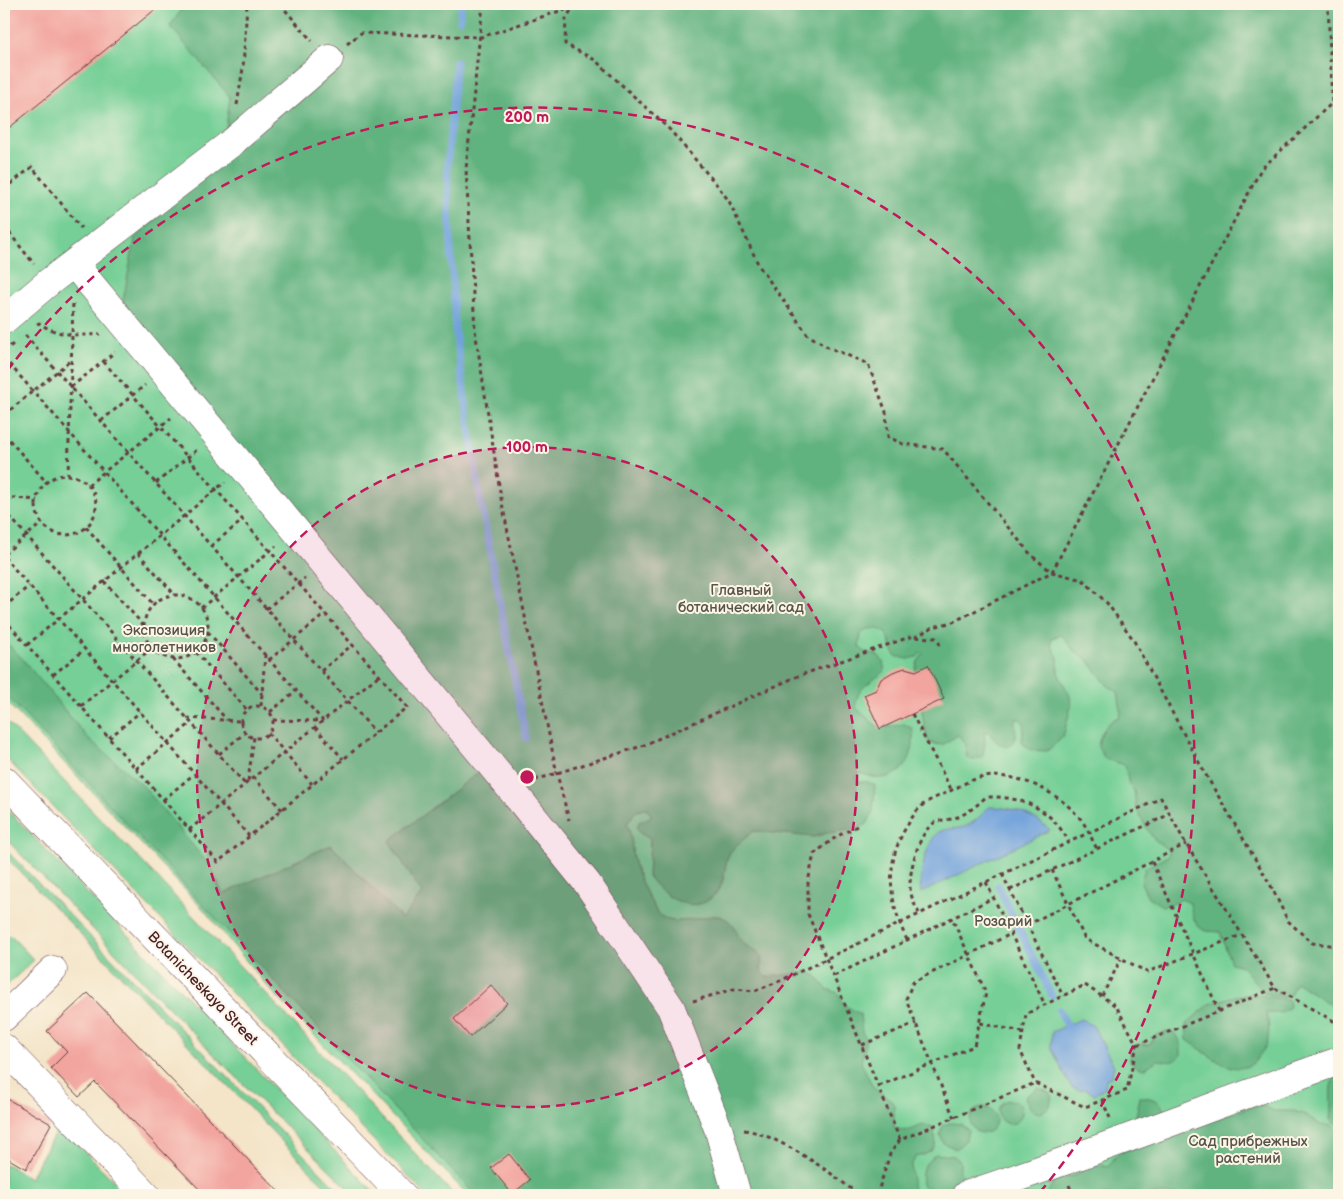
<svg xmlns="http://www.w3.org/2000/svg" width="1343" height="1199" font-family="'Balsamiq Sans',sans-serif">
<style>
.green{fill:#75cf96;stroke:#607760}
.forest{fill:#60b27f;stroke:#556855}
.water{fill:#71a2db;stroke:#5e6083}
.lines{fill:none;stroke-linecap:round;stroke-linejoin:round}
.stream{stroke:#71a2db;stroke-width:7}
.building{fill:#f2a49f}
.minor-casing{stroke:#643d43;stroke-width:29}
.major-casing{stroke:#643d43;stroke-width:29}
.path{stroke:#643d43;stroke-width:3;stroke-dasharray:4 4;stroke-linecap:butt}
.minor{stroke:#fff;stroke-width:28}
.major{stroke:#fff;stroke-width:28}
.ring{fill:none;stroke:#c2185b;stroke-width:2.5;stroke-dasharray:9 6}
.labels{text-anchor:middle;stroke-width:4;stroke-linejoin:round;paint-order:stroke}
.park-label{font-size:15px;fill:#57544b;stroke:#fcf5e5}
.street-label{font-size:15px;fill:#4a1f2b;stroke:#fcf5e5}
.centre{fill:#c2185b;stroke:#fcf5e5;stroke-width:2.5}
.ring-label{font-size:15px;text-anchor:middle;font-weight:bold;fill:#c2185b;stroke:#fcf5e5;stroke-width:4;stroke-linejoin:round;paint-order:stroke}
</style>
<rect width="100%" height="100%" fill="#fcf5e5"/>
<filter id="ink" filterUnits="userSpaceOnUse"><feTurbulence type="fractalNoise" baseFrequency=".02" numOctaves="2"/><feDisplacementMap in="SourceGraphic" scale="10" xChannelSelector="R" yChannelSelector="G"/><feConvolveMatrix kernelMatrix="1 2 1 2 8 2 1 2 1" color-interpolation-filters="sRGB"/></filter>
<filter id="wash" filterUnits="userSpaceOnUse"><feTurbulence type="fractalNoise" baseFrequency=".0096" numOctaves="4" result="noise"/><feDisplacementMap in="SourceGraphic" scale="20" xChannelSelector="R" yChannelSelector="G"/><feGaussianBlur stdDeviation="1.12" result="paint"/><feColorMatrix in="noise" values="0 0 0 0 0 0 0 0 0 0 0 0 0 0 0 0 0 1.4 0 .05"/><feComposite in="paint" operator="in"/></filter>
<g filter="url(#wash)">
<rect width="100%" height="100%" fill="#f4e5c9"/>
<!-- green -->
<path class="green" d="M 4,4 L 1339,4 L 1339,1195 L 468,1195 L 268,987 L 205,911 L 4,699 Z
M 4,719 L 150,870 L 454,1195 L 426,1195 L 5,757 Z
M 4,806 L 377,1195 L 355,1195 L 223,1064 L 4,837 Z
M 4,848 L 343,1195 L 334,1195 L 4,855 Z
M 10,935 L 34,960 L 4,988 L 4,963 L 8,959 L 4,955 L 4,940 Z
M 59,1126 L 128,1195 L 4,1195 L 4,1163 L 30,1178 Z"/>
<!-- forest -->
<path class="forest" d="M 186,4 L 1339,4 L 1339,1022 L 1334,1007 L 1296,982 L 1290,995 L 1284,997 L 1264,993 L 1242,966 L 1231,963 L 1220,932 C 1215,931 1211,932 1207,931 C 1195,929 1191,913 1190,903 L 1181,899 L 1176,903 L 1162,906 L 1148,897 L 1141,883 L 1145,868 L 1168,856 L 1169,851 L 1153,838 L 1145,826 L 1136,808 L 1134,791 L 1129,785 L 1125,765 L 1105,759 L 1098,747 C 1099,734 1107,721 1119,717 L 1121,712 L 1118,692 L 1107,685 L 1088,660 L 1074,651 L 1062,635 L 1052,638 L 1051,644 L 1058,658 L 1058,673 L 1070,696 L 1071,707 L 1063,737 L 1047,751 L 1031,750 L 1022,743 L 1024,723 L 1020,719 L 1015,719 C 1014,725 1017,733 1015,739 C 1010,756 993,740 989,732 L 984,732 L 985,744 L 983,756 L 974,760 L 967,758 L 965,743 L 958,735 L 942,745 L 930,743 L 927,739 L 915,673 L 917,663 L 923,654 L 921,652 L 917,657 L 908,659 L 895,656 L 887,634 C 878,627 870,626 861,634 L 859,647 L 865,652 L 878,655 L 883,662 L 885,671 C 872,682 854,688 856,708 C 880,727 872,731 904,724 L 912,728 C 917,752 906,778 878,778 C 871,777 865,774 859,773 L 855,777 L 858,782 L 868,782 L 875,785 L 873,812 L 867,824 L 857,829 L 827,833 L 814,837 L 754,831 C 750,834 731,849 729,854 C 724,864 726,877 720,887 C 701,921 664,899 648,876 L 650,839 L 640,833 L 637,828 L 639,822 L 652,816 L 646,808 L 635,812 L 627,824 C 633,839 631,844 633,858 C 635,871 650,903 659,914 C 674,931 709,911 722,917 C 738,924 736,936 743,943 C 749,948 756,951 762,956 L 761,971 L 767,977 L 807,972 L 815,975 L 827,989 L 838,993 L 844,1005 L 860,1014 L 862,1032 L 865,1037 L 865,1048 L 861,1062 L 873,1087 L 891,1100 L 894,1105 L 894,1127 C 908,1134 911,1129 923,1125 L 931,1126 C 940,1144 936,1153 916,1157 L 911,1165 L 913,1195 L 475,1195 L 4,693 L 4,641 L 20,656 L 87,737 L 144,787 L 210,866 L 223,894 L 331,845 L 402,919 L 422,893 L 389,841 L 484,768 L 121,311 L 135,238 L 208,170 L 224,142 L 230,97 L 170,26 Z
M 1251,994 L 1284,999 L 1289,1001 L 1290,1007 L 1280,1013 L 1266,1013 C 1270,1022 1270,1042 1264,1049 C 1260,1054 1256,1061 1252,1064 C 1229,1078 1205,1050 1187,1040 L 1186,1024 L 1210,1004 L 1234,996 Z
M 1171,1031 C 1181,1037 1181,1044 1181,1055 C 1173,1065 1168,1061 1158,1060 L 1144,1069 L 1137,1067 L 1130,1061 L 1131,1050 L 1137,1044 L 1149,1045 L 1156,1035 Z
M 1339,1076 L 1339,1127 L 1330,1120 C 1332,1106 1329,1093 1332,1081 Z
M 1038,1088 L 1049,1092 L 1052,1097 L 1050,1106 L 1041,1113 C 1030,1112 1029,1106 1025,1097 Z
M 1140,1097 C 1154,1097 1162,1102 1166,1115 L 1141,1122 L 1136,1116 Z
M998 1112a12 12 0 1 1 24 0a12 12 0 1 1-24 0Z
M 1259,1104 L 1274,1111 L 1294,1111 L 1306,1115 L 1321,1125 L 1333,1126 L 1339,1137 L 1339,1195 L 1051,1195 L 1048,1192 L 1055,1179 L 1078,1175 L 1081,1166 L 1090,1163 L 1108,1167 L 1118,1153 Z
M970 1120a13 13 0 1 1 26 0a13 13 0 1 1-26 0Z
M 950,1123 L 961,1124 L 968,1130 L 966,1140 L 956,1149 L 943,1143 L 940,1134 L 943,1125 Z
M 936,1154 L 954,1156 L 960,1161 L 960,1172 L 964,1177 L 1022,1195 L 945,1195 L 945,1189 L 931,1190 L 922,1185 C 920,1169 924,1164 936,1154 Z"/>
<!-- water -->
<path class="water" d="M 989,807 C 1012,807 1033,814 1050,830 L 921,893 C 918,880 927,836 941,831 C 947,828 957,829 964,827 C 975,823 981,815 989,807 Z
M 1081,1019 L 1093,1026 L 1114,1066 L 1111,1077 L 1106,1079 L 1105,1088 L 1095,1094 L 1085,1089 L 1080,1090 L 1071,1087 L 1051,1047 L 1052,1032 Z"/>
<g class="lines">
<!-- stream -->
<path class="stream" d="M 460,20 L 461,4
M 456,62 L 447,168 L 455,330 L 480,498 L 526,738
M 998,886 L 1052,996
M 1059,1010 L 1067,1025
M 945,1195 L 961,1190"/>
</g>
<g id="blocks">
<!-- building -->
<path class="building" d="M 4,4 L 162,4 L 4,132 Z
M 928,665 L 944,699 L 880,729 L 864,695 L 876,690 L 881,679 L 893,672 L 905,668 L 916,671 Z
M 491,985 L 507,1003 L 470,1037 L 454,1019 Z
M 88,993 L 282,1195 L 205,1195 L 95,1082 L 79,1097 L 51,1068 L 67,1052 L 47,1031 Z
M 4,1097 L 51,1124 L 26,1169 L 4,1156 Z
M 509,1154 L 530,1180 L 512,1194 L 491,1168 Z"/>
</g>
</g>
<g filter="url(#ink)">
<use href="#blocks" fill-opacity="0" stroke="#643d43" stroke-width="1"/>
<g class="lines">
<defs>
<path id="minor" d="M 74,264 L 510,788 L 587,883 L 671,1008 L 719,1131 L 737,1195
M 4,320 L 49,282 L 230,144 L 329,59
M 4,1017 L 53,970
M 4,1048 L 146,1195
M 966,1195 C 1091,1154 1214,1105 1339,1061"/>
<path id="major" d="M 4,780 L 402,1195"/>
</defs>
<!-- minor casing -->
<use href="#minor" class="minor-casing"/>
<!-- major casing -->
<use href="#major" class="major-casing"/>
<!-- path -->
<path class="path" d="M 280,4 L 312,41
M 483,4 L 466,169 L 475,330 L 501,498 L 557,774 L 569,820
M 571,4 L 573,7 L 566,19 L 565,44 L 595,60 L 670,130 L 717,185 L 729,201 L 759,266 L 808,335 L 828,347 L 868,364 L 886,412 L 888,437 L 903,444 L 943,449 L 1032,556 L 1052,572 L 1083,580 L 1107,603 L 1133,639 L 1203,770 L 1271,886 L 1288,921 L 1312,943 L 1339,946
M 347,44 L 361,33 L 481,37 L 581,4
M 237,105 L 243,68 L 247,4
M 4,178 L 9,185
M 4,189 L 32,167 L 81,228
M 4,226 L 34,264
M 37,324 L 39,323 C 57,336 79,336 100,334
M 25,335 L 376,733
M 4,352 L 13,344
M 4,358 L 323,721
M 71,387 L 115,352
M 4,415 L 71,360
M 101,421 L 145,385
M 4,434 L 47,483
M36 505a30 30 0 1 1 60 0a30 30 0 1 1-60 0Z
M 68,476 L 73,301
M 156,483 L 198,449
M 88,485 L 171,418
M 4,497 L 37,500
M 4,510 L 245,784
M 86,527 L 153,604
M 211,546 L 243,520
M 138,553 L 175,595
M 4,554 L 42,523
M 4,557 L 249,836
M 104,581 L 144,626
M144 627a32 32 0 1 1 64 0a32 32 0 1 1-64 0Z
M 4,607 L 29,586
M 201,608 L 276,546
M 266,609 L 305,578
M 4,619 L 218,862 L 407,707 L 103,361
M 208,632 L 262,694
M 915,637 L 933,627 L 953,622 L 1052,572 L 1261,169 L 1332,103 L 1328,4
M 27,645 L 225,482
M 196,652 L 247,710
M 173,659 L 227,720
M 269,660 L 325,614
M 321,671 L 352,645
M 53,675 L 85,649
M 81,706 L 152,648
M 261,706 L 265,655
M241 722a16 16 0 1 1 32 0a16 16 0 1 1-32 0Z
M 270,712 L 296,691
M 912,714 L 952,791
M 187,718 L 241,721
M 273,720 L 321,721
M 315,727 L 343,759
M 268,733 L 312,784
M 109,738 L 140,712
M 219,754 L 246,732
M 136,769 L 191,723
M 253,777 L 282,810
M 535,780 L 642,746 L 798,676 L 910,637 L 936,638 L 942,648
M 248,781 L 254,737
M 163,800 L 194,774
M 857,826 L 836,837 L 814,854 L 808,882 L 808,914 L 900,1140 L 1035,1083
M 189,830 L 379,675
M 1152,862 L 1219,1011
M 1052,870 L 1085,939 L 1147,972 L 1241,935
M 1002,874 L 1063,996
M 986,882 L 1045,1005
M 1010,890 L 1170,814
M 919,913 C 915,906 911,897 910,888 C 909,872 919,829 936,822 C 940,820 946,820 951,819 C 966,815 975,807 986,797 C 1024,796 1051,809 1069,842
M 1027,925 L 1186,844
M 907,940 C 890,904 884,868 904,831 C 910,821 915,811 924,804 C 932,798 943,795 952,790 C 960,786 970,780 979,778 C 1014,770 1055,790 1078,816 C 1086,824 1091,838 1097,849
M 834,976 L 993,898
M 1085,985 L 1116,1006 L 1137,1045 L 1127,1090 L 1085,1107 L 1035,1083 L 1020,1050 L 1026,1014 Z
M 1275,988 L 1339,1024
M 1102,996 L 1121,959
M 693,1001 L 734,989 L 755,991 L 782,980 L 1161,798 L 1186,844 L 1275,988 L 1137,1045
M 980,1023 L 1022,1032
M 862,1045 L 916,1023
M 879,1086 L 974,1046 L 986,993 L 952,918
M 1102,1100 L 1110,1118
M 954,1118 L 906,999 L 913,982 L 1011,934
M 744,1130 C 775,1133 835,1174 858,1195
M 1069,1185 L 1073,1195
M 877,1195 L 890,1154 L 900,1140"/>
<!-- minor -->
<use href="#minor" class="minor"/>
<!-- major -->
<use href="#major" class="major"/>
</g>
</g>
<!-- distance rings -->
<circle cx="527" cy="777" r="330" fill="#c2185b" fill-opacity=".12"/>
<g class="ring">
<circle cx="527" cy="777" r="330"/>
<path d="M7 371A660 660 0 1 1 1040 1192"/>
</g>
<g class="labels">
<!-- park labels -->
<g class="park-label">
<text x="741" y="595">Главный<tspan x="741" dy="17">ботанический сад</tspan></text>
<text x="164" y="635">Экспозиция<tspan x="164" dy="17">многолетников</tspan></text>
<text x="1003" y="926">Розарий</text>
<text x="1248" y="1146">Сад прибрежных<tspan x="1248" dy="17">растений</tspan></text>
</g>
<!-- street labels -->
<g class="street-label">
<text transform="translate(203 988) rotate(46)" y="5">Botanicheskaya Street</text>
</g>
</g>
<circle cx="527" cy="777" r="8" class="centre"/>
<g class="ring-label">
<text x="527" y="122">200 m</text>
<text x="527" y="452">100 m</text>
</g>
<!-- margin -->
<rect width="1343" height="1199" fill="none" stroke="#fcf5e5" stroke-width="20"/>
</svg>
